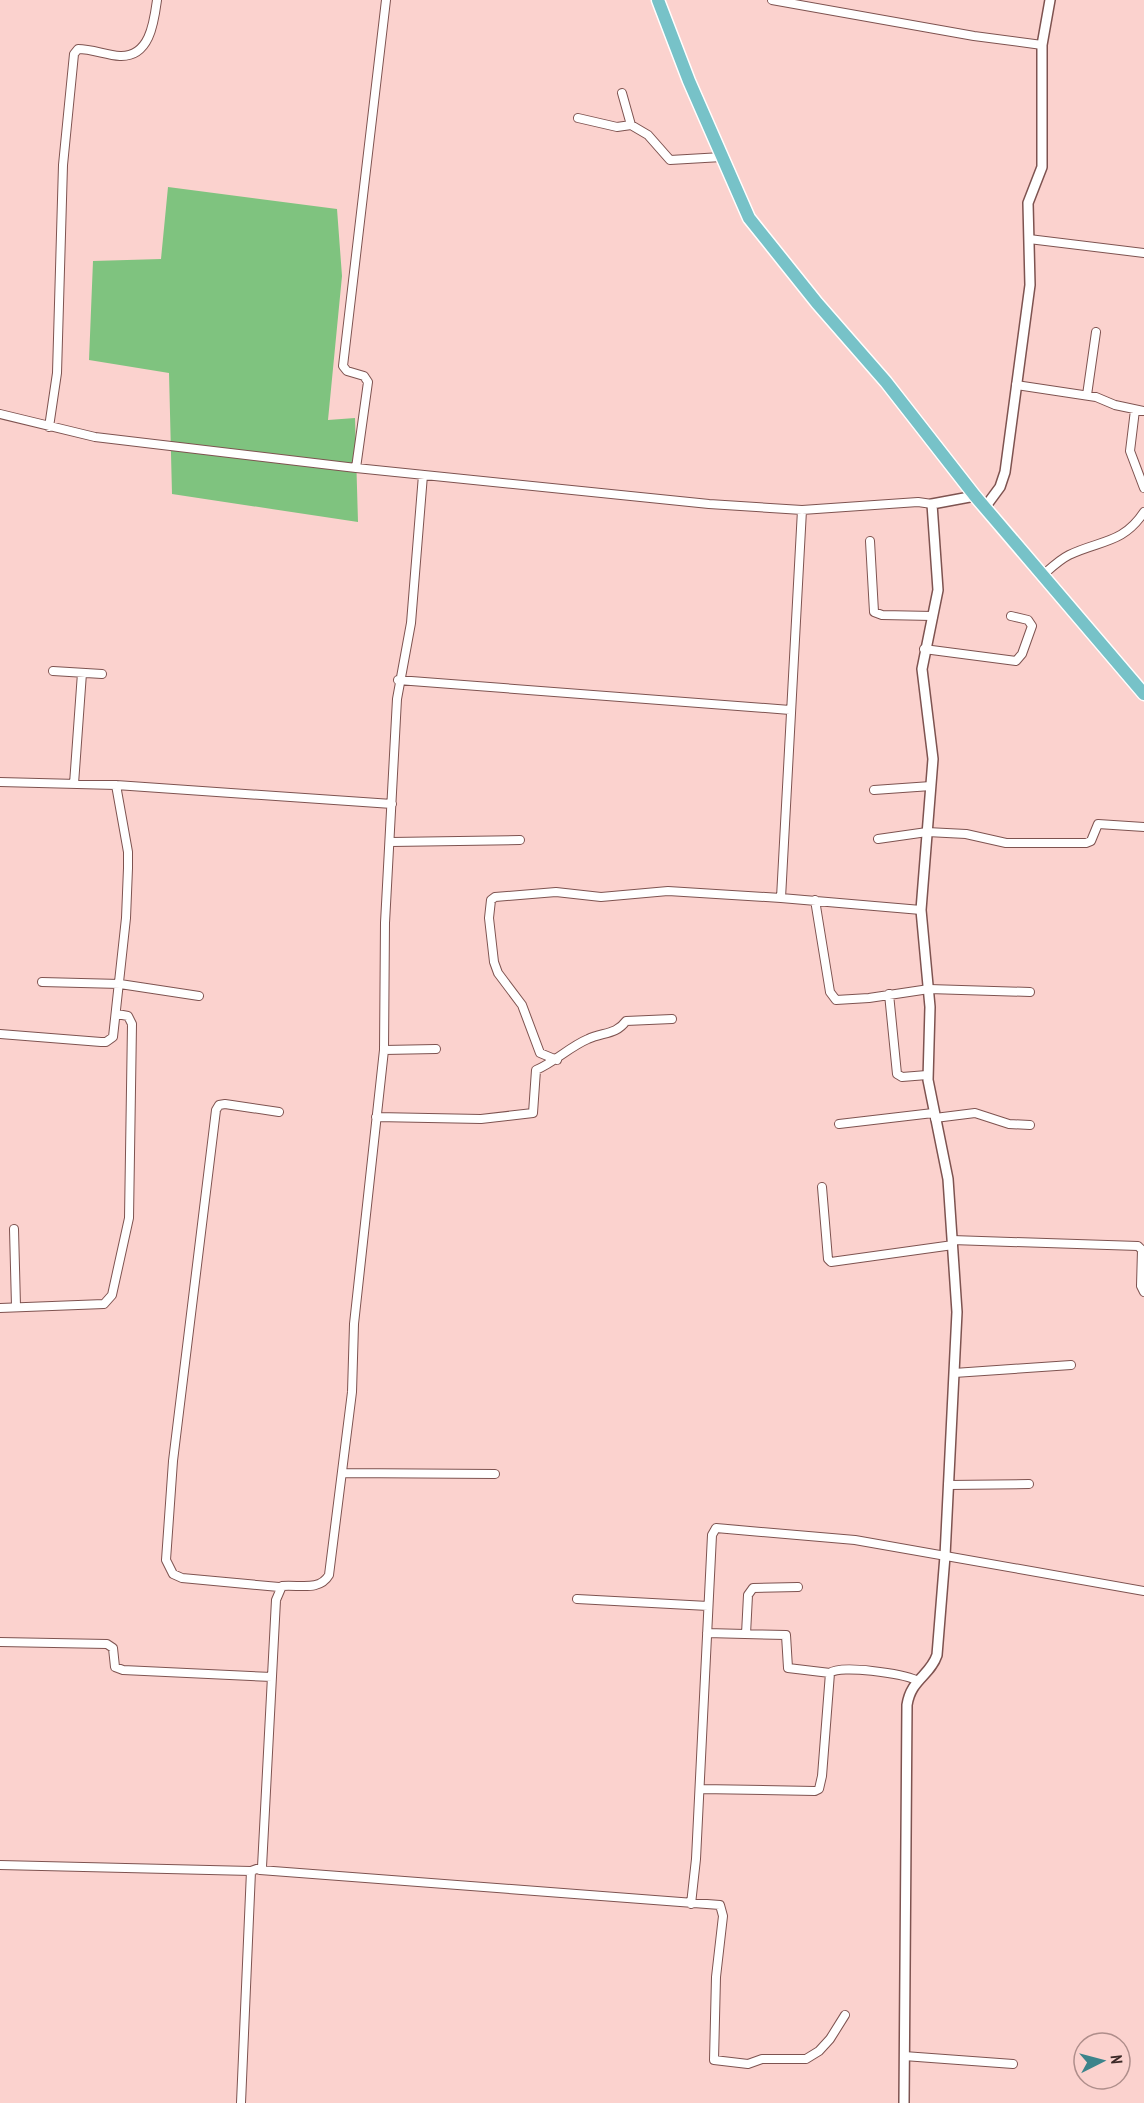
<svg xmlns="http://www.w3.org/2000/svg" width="1144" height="2103" font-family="'PT Sans Narrow',sans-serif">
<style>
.green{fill:#7fc37f}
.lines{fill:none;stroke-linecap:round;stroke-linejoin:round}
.minor-casing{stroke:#7e5350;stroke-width:10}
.tertiary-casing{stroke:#7e5350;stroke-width:12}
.primary-casing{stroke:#fff;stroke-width:15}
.minor{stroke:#fff;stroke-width:8}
.tertiary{stroke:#fff;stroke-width:9}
.primary{stroke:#77c2c8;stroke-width:12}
</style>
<rect width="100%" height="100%" fill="#fbd2ce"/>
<!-- green -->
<path class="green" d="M 168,187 L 337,209 L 342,276 L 328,420 L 355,418 L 358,522 L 172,494 L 169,373 L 89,360 L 93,261 L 161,259 Z"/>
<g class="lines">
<defs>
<path id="minor" d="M 772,0 L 974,36 L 1042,45
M 622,93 L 631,125 L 648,135 L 670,160 L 722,157
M 578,118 L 617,127 L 631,125
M 1029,239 L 1144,253
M 1016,385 L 1096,397 L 1115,405 L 1144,411
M 1087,395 L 1096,332
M 1135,410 L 1130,451 L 1144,488
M 0,414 L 95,437 L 356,468 L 709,504 L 802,510 L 918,502 L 932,504
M 49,427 L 57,373 L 63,165 L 74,54 L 78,49 C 92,49 106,55 120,56 C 150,57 154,22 157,0
M 356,468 L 368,382 L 364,376 L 347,371 L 343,366 L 386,0
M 870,541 L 874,612 L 882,615 L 933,616
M 1043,575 C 1051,568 1059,560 1069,555 C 1100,540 1123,544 1144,512
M 924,649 L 1016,661 L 1022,654 L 1032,626 L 1028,620 L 1011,616
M 53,671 L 102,674
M 398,680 L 790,710
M 0,782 L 116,785 L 392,804
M 74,784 L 82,673
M 874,790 L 931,786
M 878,839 L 927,832 L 966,834 L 1006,843 L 1086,843 L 1091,841 L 1098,824 L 1144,827
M 391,842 L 520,840
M 781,898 L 921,910
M 815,900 L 830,992 L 836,1000 L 869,998 L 929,989 L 1030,992
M 42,982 L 120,984 L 199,996
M 889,994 L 897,1074 L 902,1077 L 927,1075
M 0,1034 L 101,1042 L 106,1042 L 113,1037 L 126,918 L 128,868 L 128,852 L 116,785
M 384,1050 L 436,1049
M 557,1060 L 540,1053 L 522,1005 L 498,973 L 494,962 L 489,918 L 491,900 L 495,897 L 556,892 L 601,897 L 668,891 L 781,898 L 802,510
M 376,1117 L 481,1119 L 533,1113 L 536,1070 C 555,1062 569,1047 588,1039 C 603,1032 616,1035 626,1021 L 672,1019
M 935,1118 L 975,1113 L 1009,1124 L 1030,1125
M 839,1124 L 933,1113
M 822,1187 L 828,1259 L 831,1262 L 953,1245
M 14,1229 L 16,1306
M 952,1240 L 1138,1246 L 1142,1250 L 1141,1286 L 1144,1292
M 0,1308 L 104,1304 L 112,1295 L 129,1218 L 132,1024 L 128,1016 L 117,1014
M 954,1373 L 1071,1365
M 342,1473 L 495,1474
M 948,1485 L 1029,1484
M 279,1587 L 182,1578 L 173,1574 L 166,1560 L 173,1461 L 216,1110 L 219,1105 L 225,1104 L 279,1112
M 577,1599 L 708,1606
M 707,1633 L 786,1635 L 788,1668 L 830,1673
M 746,1634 L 748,1595 L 753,1588 L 798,1587
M 0,1642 L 107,1644 L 113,1648 L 115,1667 L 123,1670 L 272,1677
M 700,1789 L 815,1791 L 819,1789 L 822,1776 L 830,1673 C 840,1664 903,1674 916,1680
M 0,1865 L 251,1871 L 262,1867 L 276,1600 L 282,1586 C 298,1584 319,1592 329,1575 L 352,1392 L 354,1324 L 384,1050 L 385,923 L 397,699 L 411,623 L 423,475
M 260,1870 L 720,1905 L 723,1916 L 716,1977 L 714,2060 L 748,2064 L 762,2059 L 806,2059 L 819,2051 L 830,2039 L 845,2015
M 691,1904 L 696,1859 L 712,1535 L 716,1528 L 855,1540 L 1144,1591
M 904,2056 L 1013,2064
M 241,2103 L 251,1871"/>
<path id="tertiary" d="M 986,506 L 1000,487 L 1005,472 L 1030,285 L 1028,203 L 1042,167 L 1042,45 L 1050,0
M 904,2103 L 907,1705 C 911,1679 930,1676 937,1655 L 945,1556 L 957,1312 L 948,1179 L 928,1080 L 930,1007 L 921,910 L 933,759 L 922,669 L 938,590 L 932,504 L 975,496"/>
<path id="primary" d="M 658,0 L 689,81 L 749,218 L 817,303 L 886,382 L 975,496 L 1144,694"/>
</defs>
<!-- minor casing -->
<use href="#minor" class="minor-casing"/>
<!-- tertiary casing -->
<use href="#tertiary" class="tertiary-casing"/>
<!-- primary casing -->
<use href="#primary" class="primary-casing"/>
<!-- minor -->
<use href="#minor" class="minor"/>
<!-- tertiary -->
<use href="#tertiary" class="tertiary"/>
<!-- primary -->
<use href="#primary" class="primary"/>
</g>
<!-- north arrow -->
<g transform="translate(1102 2061) rotate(84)"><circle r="28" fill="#fbd2ce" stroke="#af8e8b" stroke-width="1.5"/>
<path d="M0-4.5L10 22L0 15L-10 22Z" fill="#3c848b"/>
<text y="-9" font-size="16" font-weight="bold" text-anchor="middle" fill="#3c2927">N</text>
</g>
</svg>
